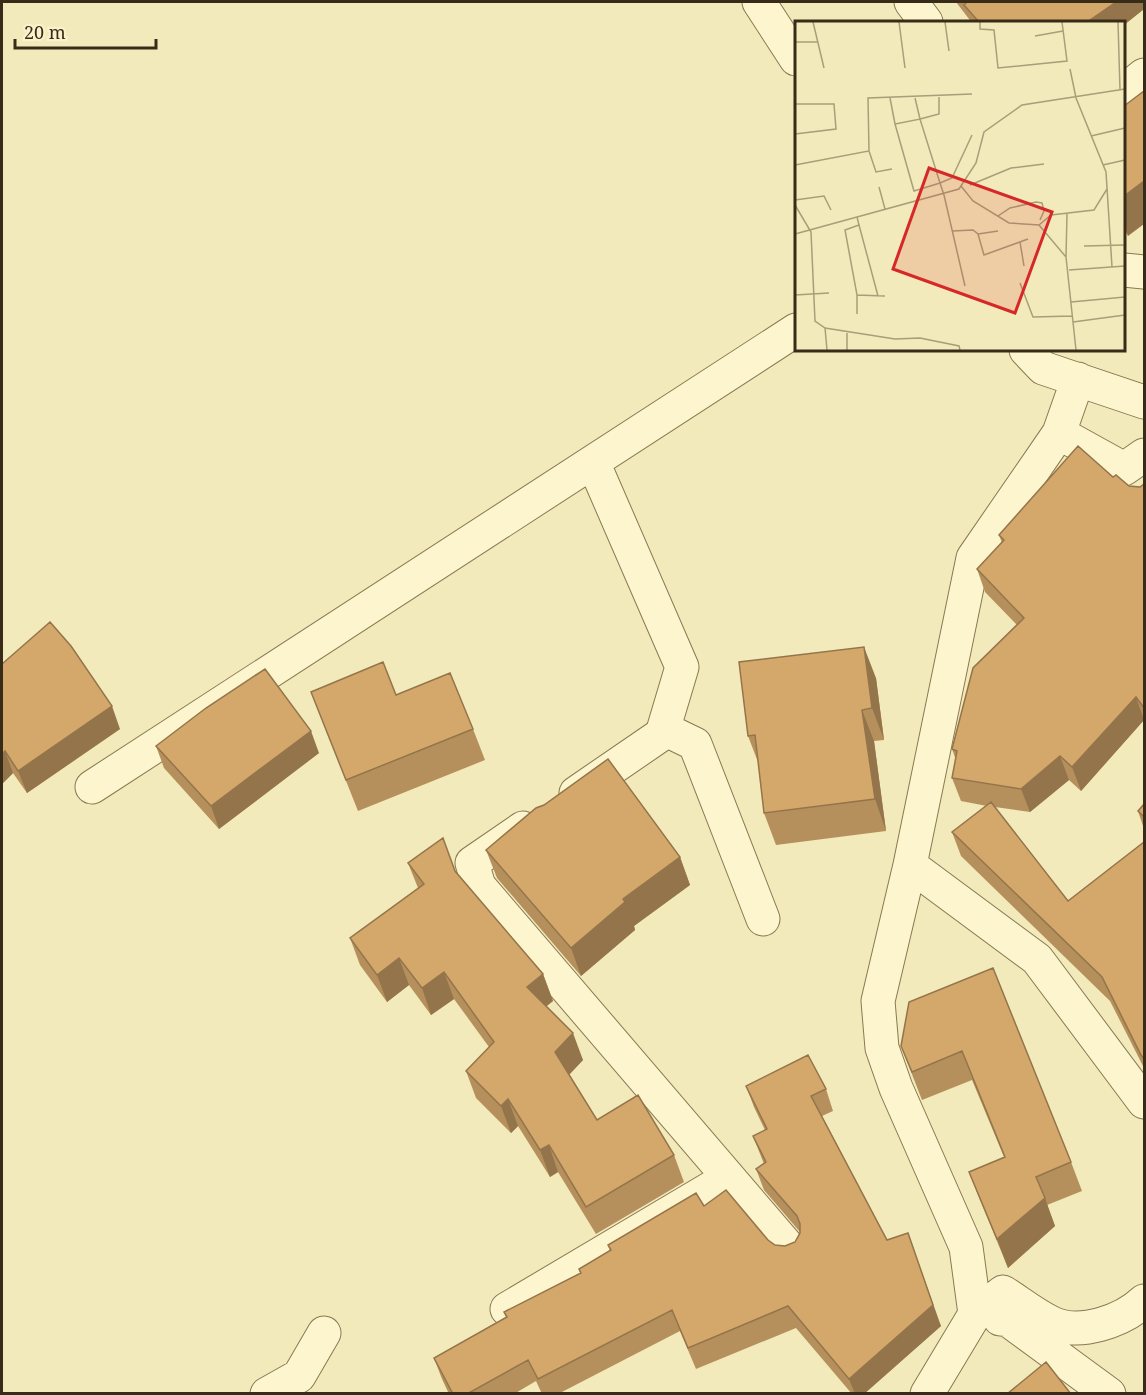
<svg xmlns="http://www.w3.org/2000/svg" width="1146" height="1395" font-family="'Noto Serif',serif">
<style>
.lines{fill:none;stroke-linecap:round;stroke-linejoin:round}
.street-casing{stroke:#8a7853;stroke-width:35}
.street{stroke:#fcf5ce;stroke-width:33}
.wall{fill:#b6905c}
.shaded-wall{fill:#94754b}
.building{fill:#d4a76b;stroke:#94754b;stroke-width:1.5}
.inset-road{fill:none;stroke:#a89e7a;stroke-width:1.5}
.view{fill:#d62828;fill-opacity:0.15;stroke:#d62828;stroke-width:3}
.inset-edge{fill:none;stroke:#382c19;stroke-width:3}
</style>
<rect width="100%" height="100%" fill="#f2eaba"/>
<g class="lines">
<defs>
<path id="street" d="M 759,2 L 796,59
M 911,2 L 926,22
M 1124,91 L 1144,75
M 1124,270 L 1144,272
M 1026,350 L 1043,368 L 1144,402
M 1059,433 L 1124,469 L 1144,455
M 664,729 L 695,744 L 763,919
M 92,787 L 796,330
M 576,793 L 662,734 L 682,667 L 593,462
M 523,828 L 472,863 L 479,886 L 790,1249
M 910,865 L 1037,959 L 1144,1102
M 507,1309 L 728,1178
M 975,1314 L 1003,1292 C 1019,1302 1035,1315 1052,1323 C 1080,1336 1123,1321 1144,1301
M 1000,1319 L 1008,1320 L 1109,1394
M 267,1394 L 299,1376 L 324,1333
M 927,1394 L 975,1314 L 966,1247 L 896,1088 L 882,1048 L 878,1001 L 910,865 L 973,558 L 1059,433 L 1078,379"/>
</defs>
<!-- street casing -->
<use href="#street" class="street-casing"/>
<!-- street -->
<use href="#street" class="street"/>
</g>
<!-- wall -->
<path class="wall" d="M 956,2 L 1144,2 L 1144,9 L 1124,25 L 1124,22 L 971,22 L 969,19 Z
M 1124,106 L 1128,236 L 1124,229 Z
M 1113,477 L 1129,486 L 1140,487 L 1144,484 L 1144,720 L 1081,791 L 1069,780 L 1030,812 L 995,807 L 1068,901 L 1144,842 L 1144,1068 L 1110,1001 L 961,856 L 952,832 L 987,806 L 961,801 L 952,778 L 956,760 L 952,749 L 1017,625 L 985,592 L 977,569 L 1002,543 L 999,535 Z
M 2,664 L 120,729 L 27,793 L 13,773 L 2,784 Z
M 876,678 L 884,740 L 874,741 L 886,831 L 776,845 L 764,813 L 758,762 L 748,736 Z
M 311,692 L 396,695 L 473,729 L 485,760 L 358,811 L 323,723 Z
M 156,746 L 319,753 L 219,829 L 164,768 Z
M 1144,804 L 1144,829 L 1138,811 Z
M 486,850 L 680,857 L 690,885 L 634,926 L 635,930 L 581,976 L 497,878 Z
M 408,863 L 455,872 L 543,974 L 553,1001 L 546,1006 L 583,1060 L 569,1075 L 597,1120 L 674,1155 L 684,1182 L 596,1234 L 558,1172 L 550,1177 L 518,1126 L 511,1133 L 476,1098 L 466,1071 L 489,1047 L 454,999 L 431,1015 L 409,985 L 387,1002 L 360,965 L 350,938 L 418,888 Z
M 993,968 L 1071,1162 L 1082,1191 L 1047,1205 L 1055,1226 L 1008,1268 L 980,1200 L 969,1172 L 1004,1157 L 972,1080 L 922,1100 L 901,1046 Z
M 746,1086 L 826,1089 L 833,1111 L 822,1116 L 887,1240 L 941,1326 L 864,1394 L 852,1394 L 796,1328 L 696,1369 L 680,1331 L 558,1394 L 542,1394 L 536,1381 L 514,1394 L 449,1394 L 442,1379 L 434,1358 L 506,1317 L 504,1312 L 580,1273 L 579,1269 L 610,1251 L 608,1245 L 704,1206 L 768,1240 L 775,1245 L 785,1246 L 795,1242 L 800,1232 L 764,1190 L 756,1169 L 764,1164 L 753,1136 L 765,1130 L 754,1107 Z"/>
<!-- shaded-wall -->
<path class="shaded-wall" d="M 1116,2 L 1144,2 L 1144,9 L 1124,25 L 1124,22 L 1087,22 Z
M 1144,181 L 1144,224 L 1128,236 L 1124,223 L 1124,196 Z
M 864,647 L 876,678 L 884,740 L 872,708 Z
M 1136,697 L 1144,720 L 1081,791 L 1072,767 Z
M 112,706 L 120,729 L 27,793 L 18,771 Z
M 862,710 L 874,741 L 886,831 L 875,799 Z
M 311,731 L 319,753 L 219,829 L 211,806 Z
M 5,751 L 13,773 L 2,784 L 2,754 Z
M 1060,756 L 1069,780 L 1030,812 L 1021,789 Z
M 680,857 L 690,885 L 634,926 L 635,930 L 581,976 L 571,948 L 623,899 Z
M 399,958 L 409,985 L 387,1002 L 377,975 Z
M 444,972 L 454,999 L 431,1015 L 422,988 Z
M 543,974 L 553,1001 L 537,1014 L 527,987 Z
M 573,1033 L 583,1060 L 565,1079 L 555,1052 Z
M 508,1099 L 518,1126 L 511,1133 L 501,1106 Z
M 549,1145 L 558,1172 L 550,1177 L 540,1150 Z
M 1045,1198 L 1055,1226 L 1008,1268 L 997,1239 Z
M 908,1233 L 941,1326 L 864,1394 L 855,1394 L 849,1379 Z"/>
<!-- building -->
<path class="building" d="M 965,2 L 1116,2 L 1087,22 L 979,22 L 964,5 L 966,3 Z
M 1144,91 L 1144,181 L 1124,196 L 1124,106 Z
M 1078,446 L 1113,477 L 1116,475 L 1129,486 L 1140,487 L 1144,484 L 1144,708 L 1136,697 L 1072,767 L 1060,756 L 1021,789 L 952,778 L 957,751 L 952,749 L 973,668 L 1024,618 L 977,569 L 1004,540 L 999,535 Z
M 50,622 L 71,646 L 112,706 L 18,771 L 5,751 L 2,754 L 2,664 Z
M 864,647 L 872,708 L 862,710 L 875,799 L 764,813 L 755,735 L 748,736 L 739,662 Z
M 383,662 L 396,695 L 450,673 L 473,729 L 346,780 L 311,692 Z
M 265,669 L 311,731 L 211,806 L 156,746 L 206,708 Z
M 608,759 L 680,857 L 623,899 L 625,902 L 571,948 L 486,850 L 536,808 L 544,805 Z
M 991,802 L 1068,901 L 1144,842 L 1144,1059 L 1141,1055 L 1102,977 L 952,832 Z
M 1144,804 L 1144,817 L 1138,811 Z
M 443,838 L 455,871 L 543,974 L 527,987 L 573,1033 L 555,1052 L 597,1120 L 638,1095 L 674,1155 L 586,1207 L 549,1145 L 540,1150 L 508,1099 L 501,1106 L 466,1071 L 494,1042 L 444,972 L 422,988 L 399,958 L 377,975 L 350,938 L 424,884 L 408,863 Z
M 993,968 L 1071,1162 L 1036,1177 L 1045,1198 L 997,1239 L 969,1172 L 1005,1157 L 962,1051 L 912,1072 L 901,1046 L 909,1002 Z
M 808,1055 L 826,1089 L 811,1096 L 887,1240 L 908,1233 L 933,1305 L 849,1379 L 788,1306 L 688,1348 L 672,1310 L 538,1379 L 528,1360 L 467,1394 L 453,1394 L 434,1358 L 507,1317 L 504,1312 L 581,1273 L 579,1269 L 611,1250 L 608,1245 L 696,1193 L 704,1206 L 726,1190 L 768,1240 L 775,1245 L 785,1246 L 795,1242 L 800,1233 L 800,1224 L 797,1216 L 756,1169 L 766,1162 L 753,1136 L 767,1129 L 746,1086 Z
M 1046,1362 L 1071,1394 L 1007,1394 Z"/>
<!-- overview -->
<g transform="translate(795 21)">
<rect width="330" height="330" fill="#f2eaba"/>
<path class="inset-road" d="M 18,1 L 29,47M 104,1 L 110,47M 150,1 L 154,30M 185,1 L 185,8 L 199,9 L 203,47 L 272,40 L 267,1M 323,1 L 325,69M 240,15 L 268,10M 0,21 L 23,21M 275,48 L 281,77 L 311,151 L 317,246M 95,77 L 100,103M 120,77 L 125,98 L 144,93 L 144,76M 0,83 L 39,83 L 41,108 L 0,113M 296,115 L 330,107M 74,130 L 81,151 L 97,148M 0,144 L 74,130 L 73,77 L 177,73M 308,144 L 330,139M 175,164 L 216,147 L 249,143M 166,165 L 178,180 L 214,202 L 244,204 L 271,236 L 281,329M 84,166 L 90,188M 0,179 L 29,175 L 36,189M 0,184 L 16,211 L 20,300 L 30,307 L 100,318 L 125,317 L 164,325 L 165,329M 203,195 L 215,187 L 241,181 L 247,182 L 249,190 L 245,199M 62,196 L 64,204 L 50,209 L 62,274 L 90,275M 64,204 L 83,275M 244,204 L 256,194 L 299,189 L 312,168M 157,210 L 178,209 L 183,213 L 189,234 L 233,218M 0,213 L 164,168 L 181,142 L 189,111 L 227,84 L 330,68M 183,213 L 203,210M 225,221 L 229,245M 289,225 L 330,224M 271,236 L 272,193M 274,249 L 330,245M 225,262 L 238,296 L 277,295M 170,265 L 149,174 L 145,162 L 125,98 L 100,103 L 119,170 L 145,162 L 157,157 L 177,114M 0,274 L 34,272M 62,274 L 62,293M 276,281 L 330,276M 278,301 L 330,294M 30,307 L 32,329M 52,310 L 52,329"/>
<path class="view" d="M 134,147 L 257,191 L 220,292 L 98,248 Z"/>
<rect width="330" height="330" class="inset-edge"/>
</g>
<!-- border -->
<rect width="1146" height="1395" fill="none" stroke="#382c19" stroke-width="6"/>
<!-- scale -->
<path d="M15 39v9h141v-9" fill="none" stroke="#382c19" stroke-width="3"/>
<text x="24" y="39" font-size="18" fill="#382c19" stroke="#f9f2ca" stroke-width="4.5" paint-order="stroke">20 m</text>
</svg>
